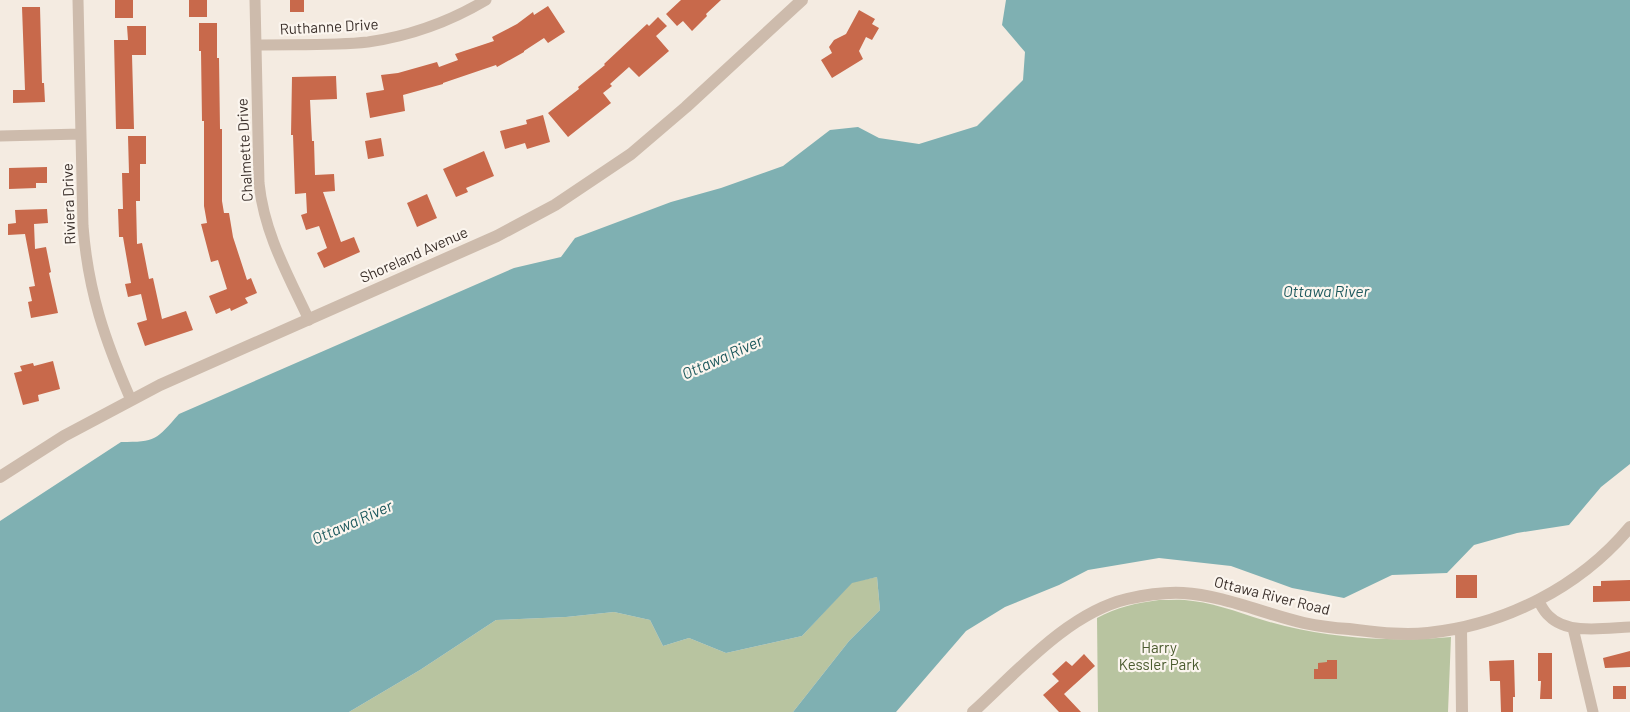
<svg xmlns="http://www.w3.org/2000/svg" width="1630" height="712" font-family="Barlow,sans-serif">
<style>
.green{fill:#b8c4a0}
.water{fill:#7fb0b2}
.building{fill:#c8694b}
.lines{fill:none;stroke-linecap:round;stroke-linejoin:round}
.minor{stroke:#cdbbac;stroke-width:11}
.tertiary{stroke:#cdbbac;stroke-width:12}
.labels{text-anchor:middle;stroke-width:4.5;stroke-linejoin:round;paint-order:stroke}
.street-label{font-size:15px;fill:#3b302b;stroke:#fbf5ee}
.park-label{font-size:15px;fill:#4a5a2e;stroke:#fbf5ee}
.water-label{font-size:16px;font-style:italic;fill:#1f5a5e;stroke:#fbf5ee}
</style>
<rect width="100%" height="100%" fill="#f4ebe1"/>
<!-- green -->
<path class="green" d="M 877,577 L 880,610 L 849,641 L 793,712 L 349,712 L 420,670 L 496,620 L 566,617 L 614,612 L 650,620 L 663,646 L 689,638 L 726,653 L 802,636 L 852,582 Z
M 1159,600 C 1171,600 1182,599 1193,601 C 1225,605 1254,619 1285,626 C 1341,639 1394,642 1451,637 L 1448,712 L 1098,712 L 1097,618 C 1117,607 1137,603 1159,600 Z"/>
<!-- water -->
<path class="water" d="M 1006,0 L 1630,0 L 1630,464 L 1601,487 L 1569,525 L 1517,533 L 1474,545 L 1447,573 L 1392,575 L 1344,598 L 1292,588 L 1231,566 L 1159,558 L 1088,570 L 1059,585 L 1005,607 L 966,631 L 896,712 L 793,712 L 849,641 L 880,610 L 877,577 L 852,583 L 802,636 L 726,653 L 689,638 L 663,646 L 650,620 L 614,612 L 566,617 L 496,620 L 420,670 L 349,712 L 0,712 L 0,521 L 121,442 C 156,442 156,440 179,414 L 514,268 L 561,257 L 575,238 L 671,202 L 721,188 L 783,166 L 830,130 L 858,127 L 879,138 L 919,144 L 977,126 L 1023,80 L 1025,52 L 1002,25 Z"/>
<!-- building -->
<path class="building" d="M 115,0 L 133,0 L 133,18 L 115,18 Z
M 189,0 L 207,0 L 207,17 L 189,17 Z
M 290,0 L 304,0 L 304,12 L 290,12 Z
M 681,0 L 721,0 L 706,14 L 707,16 L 692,31 L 683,21 L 677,26 L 666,14 Z
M 548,6 L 565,32 L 548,43 L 544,38 L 524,51 L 524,52 L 497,67 L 496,65 L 443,83 L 443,84 L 403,95 L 405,111 L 370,118 L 366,93 L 384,90 L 381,75 L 398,73 L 437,62 L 439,67 L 458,60 L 455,54 L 494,41 L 492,37 L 517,24 L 533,12 L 534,15 Z
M 22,7 L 40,7 L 42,83 L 44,83 L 45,102 L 13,103 L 13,90 L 25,90 Z
M 859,10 L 875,19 L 872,24 L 879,28 L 872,40 L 866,37 L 859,51 L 863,59 L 832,78 L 821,60 L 832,53 L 829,47 L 834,40 L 846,34 Z
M 658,17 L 667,26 L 656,36 L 669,51 L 639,77 L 629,67 L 610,84 L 612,86 L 603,93 L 611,103 L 568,137 L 548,113 L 579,89 L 578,87 L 605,65 L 604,64 L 647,24 L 649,26 Z
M 199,23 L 217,23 L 217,58 L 219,58 L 220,129 L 222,129 L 222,201 L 224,213 L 229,213 L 233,237 L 247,280 L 251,278 L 257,293 L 245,298 L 248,303 L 231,311 L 230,308 L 216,314 L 209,296 L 227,289 L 218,260 L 211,262 L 201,224 L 207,223 L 204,206 L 204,121 L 202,121 L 201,51 L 199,51 Z
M 127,26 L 146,26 L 146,55 L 132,55 L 134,129 L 116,129 L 114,40 L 128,40 Z
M 336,76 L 337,99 L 310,100 L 312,141 L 314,141 L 315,175 L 334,174 L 335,191 L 323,192 L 341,242 L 354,237 L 360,252 L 324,268 L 317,253 L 327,248 L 319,226 L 306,230 L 301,215 L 307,213 L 306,193 L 295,194 L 293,135 L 291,135 L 292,77 Z
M 543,115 L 550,142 L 527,149 L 525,143 L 505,149 L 500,131 L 527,124 L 526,120 Z
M 128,136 L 146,136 L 146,164 L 140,164 L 140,201 L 136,201 L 137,244 L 142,243 L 149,279 L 153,278 L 162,319 L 186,311 L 193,330 L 145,346 L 137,323 L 147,320 L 141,294 L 128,297 L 125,284 L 131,283 L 123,237 L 119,237 L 118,209 L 123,209 L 122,173 L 129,173 Z
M 381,138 L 384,156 L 368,159 L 365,141 Z
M 484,151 L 494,176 L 466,188 L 468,192 L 456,197 L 443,169 Z
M 47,167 L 47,183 L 36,183 L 36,188 L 9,189 L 9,168 Z
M 427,194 L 437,218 L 417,227 L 407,203 Z
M 47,209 L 48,223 L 34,224 L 35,249 L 46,247 L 51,272 L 49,273 L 58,313 L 31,318 L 28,302 L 32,301 L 29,287 L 35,286 L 25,234 L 8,235 L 8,224 L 16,223 L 15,210 Z
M 53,361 L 60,389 L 38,395 L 39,401 L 23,405 L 14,373 L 22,371 L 20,366 L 33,363 L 34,366 Z
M 1456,575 L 1477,575 L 1477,598 L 1456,598 Z
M 1630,580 L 1630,601 L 1593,602 L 1593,586 L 1601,586 L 1601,581 Z
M 1630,651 L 1630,667 L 1605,668 L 1603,658 Z
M 1538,653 L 1552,653 L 1552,699 L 1540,699 L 1541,681 L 1538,681 Z
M 1084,654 L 1095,666 L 1064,694 L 1081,712 L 1059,712 L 1043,695 L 1059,681 L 1052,674 L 1066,661 L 1072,666 Z
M 1327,660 L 1337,660 L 1337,679 L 1314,679 L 1314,669 L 1318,669 L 1318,663 L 1327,662 Z
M 1514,660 L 1515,697 L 1513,697 L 1513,712 L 1501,712 L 1500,681 L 1490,681 L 1489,661 Z
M 1613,686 L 1626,686 L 1626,699 L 1613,699 Z"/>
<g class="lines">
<!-- minor -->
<path class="minor" d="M 78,0 L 83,226 C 88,291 105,341 131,400
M 255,0 L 259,183 C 264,233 288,275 309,320
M 256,45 C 293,44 331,46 368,42 C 410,36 449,22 486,0
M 0,136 L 81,134
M 1538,600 C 1541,605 1544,612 1549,616 C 1567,635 1606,628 1630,627
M 1573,628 L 1593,712"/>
<!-- tertiary -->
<path class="tertiary" d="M 0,477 L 64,436 L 160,385 L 497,236 L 555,205 L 631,154 L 686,107 L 802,0
M 1461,628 L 1462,712
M 973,712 C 1017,672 1068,613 1127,599 C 1145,595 1165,592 1183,593 C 1222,595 1265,614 1304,623 C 1318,626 1334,628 1349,629 C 1375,632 1401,636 1428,633 C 1505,625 1580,587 1630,527"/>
</g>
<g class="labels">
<!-- street labels -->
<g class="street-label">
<text transform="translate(329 27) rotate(-3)" y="5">Ruthanne Drive</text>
<text transform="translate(245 150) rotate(-93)" y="5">Chalmette Drive</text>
<text transform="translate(69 204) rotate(-92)" y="5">Riviera Drive</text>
<text transform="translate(414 255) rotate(-24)" y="5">Shoreland Avenue</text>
<text transform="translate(1272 596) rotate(14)" y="5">Ottawa River Road</text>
</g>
<!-- park labels -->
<g class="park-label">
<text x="1159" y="653">Harry<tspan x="1159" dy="17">Kessler Park</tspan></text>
</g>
<!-- water labels -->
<g class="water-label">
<text x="1326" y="297">Ottawa River</text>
<text transform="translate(722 357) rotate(-24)" y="6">Ottawa River</text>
<text transform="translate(352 522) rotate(-24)" y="6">Ottawa River</text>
</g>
</g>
</svg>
